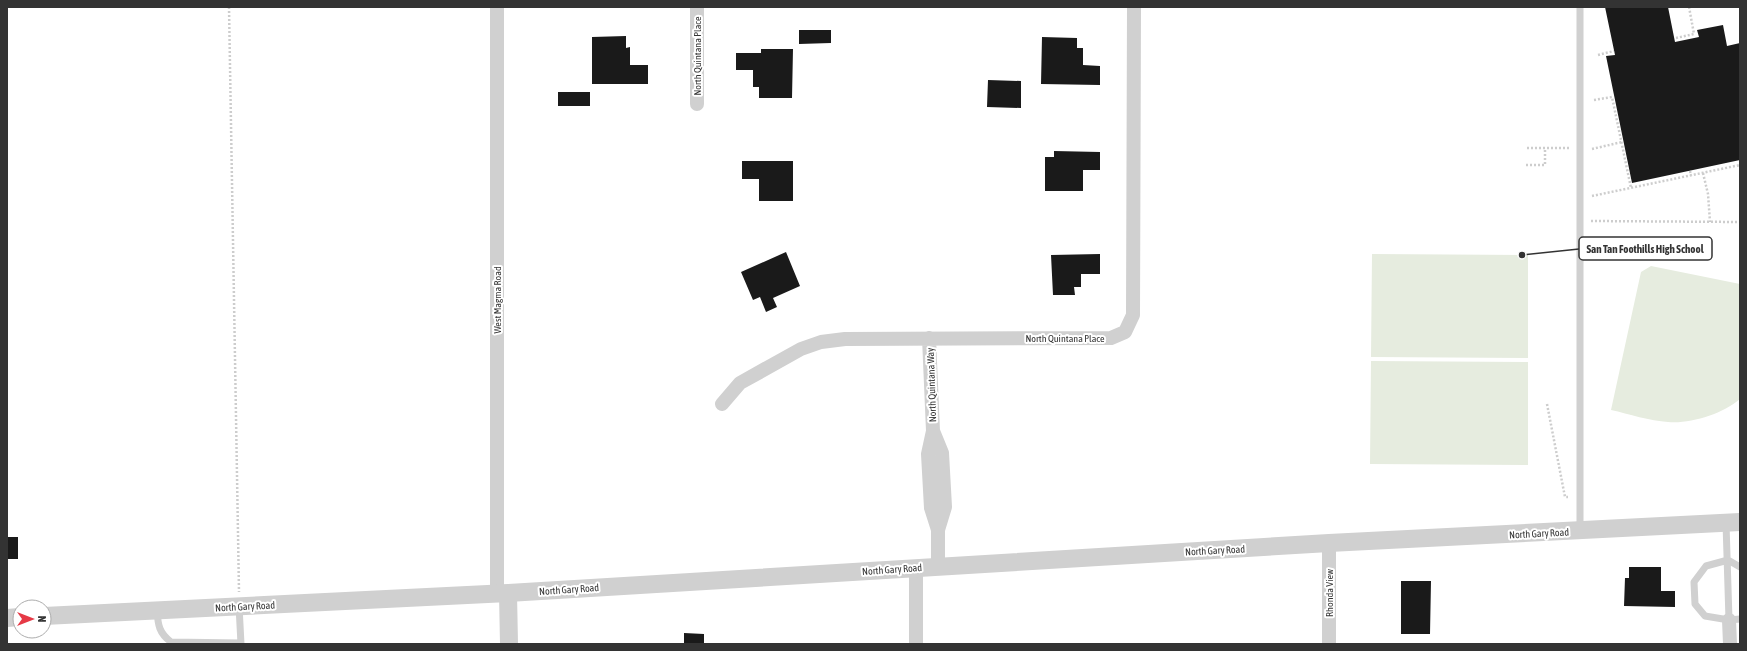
<svg xmlns="http://www.w3.org/2000/svg" width="1747" height="651" font-family="'Asap Condensed',sans-serif">
<style>
.green{fill:#e6ecdf}
.building{fill:#1a1a1a}
.lines{fill:none;stroke-linecap:round;stroke-linejoin:round}
.path{stroke:#cdcdcd;stroke-width:2.5;stroke-dasharray:2 2;stroke-linecap:butt}
.service{stroke:#d0d0d0;stroke-width:7}
.minor{stroke:#d0d0d0;stroke-width:14}
.tertiary{stroke:#d0d0d0;stroke-width:18}
.labels{text-anchor:middle;stroke-width:4;stroke-linejoin:round;paint-order:stroke}
.street-label{font-size:10px;fill:#333;stroke:#fff}
.leader{fill:none;stroke:#333;stroke-width:1.5}
.callout-dot{fill:#333;stroke:#fff;stroke-width:1.5}
.callout{fill:#fff;stroke:#333;stroke-width:1.5}
.callout-label{font-size:11px;text-anchor:middle;font-weight:bold;fill:#333}
</style>
<rect width="100%" height="100%" fill="#fff"/>
<!-- green -->
<path class="green" d="M 1372,254 L 1528,255 L 1528,358 L 1371,357 Z
M 1651,266 L 1740,284 L 1740,399 C 1722,414 1691,424 1668,422 C 1650,421 1629,414 1611,410 L 1641,272 Z
M 1371,361 L 1528,362 L 1528,465 L 1370,464 Z"/>
<!-- building -->
<path class="building" d="M 1605,7 L 1668,7 L 1675,42 L 1699,37 L 1697,30 L 1723,25 L 1727,46 L 1740,43 L 1740,160 L 1632,183 L 1606,56 L 1615,55 Z
M 799,30 L 831,30 L 831,43 L 799,44 Z
M 626,36 L 626,48 L 630,47 L 630,65 L 648,65 L 648,84 L 592,84 L 592,37 Z
M 1042,37 L 1077,38 L 1077,48 L 1083,48 L 1083,65 L 1100,66 L 1100,85 L 1041,84 Z
M 761,49 L 793,49 L 792,98 L 759,98 L 759,87 L 753,87 L 753,70 L 736,70 L 736,53 L 761,53 Z
M 988,80 L 1021,81 L 1021,108 L 987,107 Z
M 558,92 L 590,92 L 590,106 L 558,106 Z
M 1054,151 L 1100,152 L 1100,170 L 1083,170 L 1083,191 L 1045,191 L 1045,157 L 1054,157 Z
M 742,161 L 793,161 L 793,201 L 759,201 L 759,179 L 742,179 Z
M 786,252 L 800,286 L 773,298 L 777,307 L 766,312 L 760,297 L 753,300 L 741,272 Z
M 1100,254 L 1100,274 L 1081,274 L 1081,287 L 1074,287 L 1075,295 L 1053,295 L 1051,255 Z
M 7,537 L 18,537 L 18,559 L 7,559 Z
M 1629,567 L 1661,567 L 1661,591 L 1675,591 L 1675,607 L 1624,606 L 1625,578 L 1629,578 Z
M 1401,581 L 1431,581 L 1430,634 L 1401,634 Z
M 684,633 L 704,634 L 704,644 L 684,644 Z"/>
<g class="lines">
<!-- path -->
<path class="path" d="M 229,7 L 239,592
M 1676,38 L 1694,34 L 1689,7
M 1598,55 L 1614,51
M 1594,100 L 1612,97 L 1631,188
M 1527,148 L 1569,148
M 1592,149 L 1622,142
M 1526,165 L 1545,165 L 1545,148
M 1690,171 L 1691,176
M 1703,173 L 1708,194 L 1710,222
M 1592,196 L 1740,165
M 1591,221 L 1740,222
M 1547,404 L 1565,497 L 1568,497"/>
<!-- service -->
<path class="service" d="M 1726,523 L 1729,620
M 1580,531 L 1580,7
M 1740,567 L 1728,560 L 1706,566 L 1694,582 L 1695,604 L 1705,616 L 1729,620 L 1740,619
M 239,606 L 241,644
M 157,611 C 158,625 159,633 171,642 L 241,643"/>
<!-- minor -->
<path class="minor" d="M 697,104 L 697,7
M 929,338 L 933,431 L 928,454 L 931,508 L 938,530 L 938,566
M 722,404 L 740,383 L 801,349 L 821,342 L 845,339 L 1111,338 L 1125,332 L 1133,315 L 1134,7
M 933,431 L 942,453 L 945,507 L 938,530
M 1329,543 L 1329,644
M 916,568 L 916,644
M 497,593 L 497,7
M 1729,620 L 1730,644"/>
<!-- tertiary -->
<path class="tertiary" d="M 508,593 L 509,644
M 44,616 L 508,593 L 1329,543 L 1740,522
M 7,618 L 20,617"/>
</g>
<g class="labels">
<!-- street labels -->
<g class="street-label">
<text transform="translate(697 56) rotate(-90)" y="4">North Quintana Place</text>
<text transform="translate(497 300) rotate(-90)" y="4">West Magma Road</text>
<text x="1065" y="342">North Quintana Place</text>
<text transform="translate(931 385) rotate(-92)" y="4">North Quintana Way</text>
<text transform="translate(1539 533) rotate(-3)" y="4">North Gary Road</text>
<text transform="translate(1215 550) rotate(-3)" y="4">North Gary Road</text>
<text transform="translate(892 569) rotate(-4)" y="4">North Gary Road</text>
<text transform="translate(569 589) rotate(-4)" y="4">North Gary Road</text>
<text transform="translate(1329 593) rotate(-90)" y="4">Rhonda View</text>
<text transform="translate(245 606) rotate(-3)" y="4">North Gary Road</text>
</g>
</g>
<!-- callouts -->
<path class="leader" d="M1522 255L1579 249"/>
<circle class="callout-dot" cx="1522" cy="255" r="4"/>
<rect class="callout" x="1579" y="237" width="133" height="23" rx="4"/>
<g class="callout-label">
<text x="1645" y="253">San Tan Foothills High School</text>
</g>
<!-- border -->
<rect width="1747" height="651" fill="none" stroke="#333333" stroke-width="16"/>
<!-- north arrow -->
<g transform="translate(32 619) rotate(90)"><circle r="19" fill="#ffffff" stroke="#adadad"/>
<path d="M0-3L7 15L0 10L-7 15Z" fill="#e63946"/>
<text y="-6" font-size="11" font-weight="bold" text-anchor="middle" fill="#333333">N</text>
</g>
</svg>
